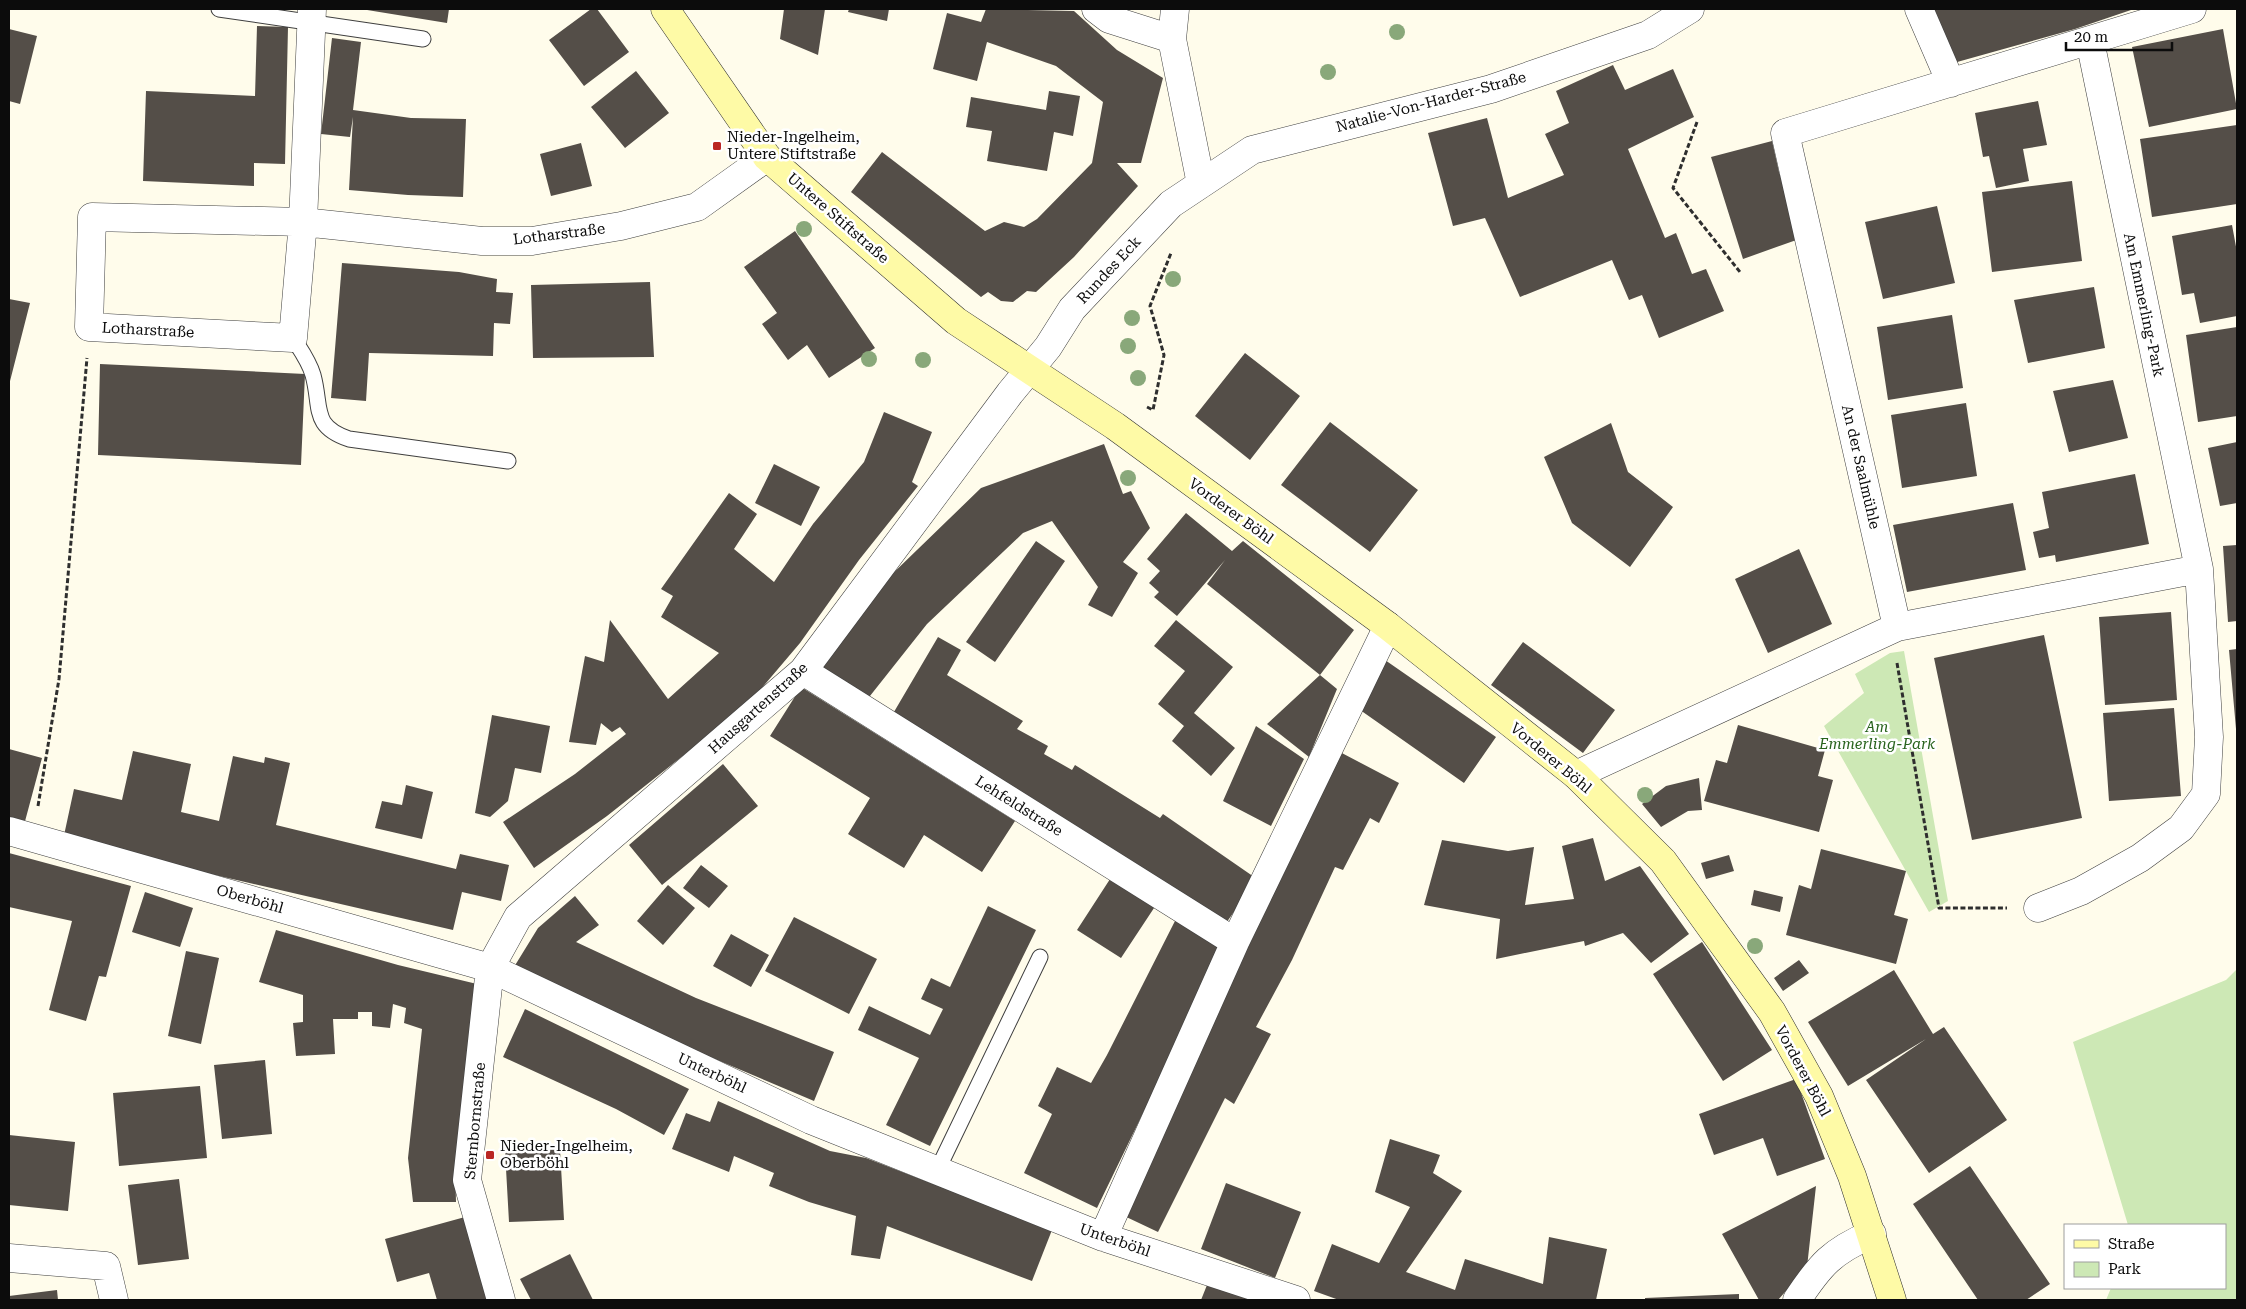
<svg xmlns="http://www.w3.org/2000/svg" width="2246" height="1309" font-family="'Roboto Serif',serif">
<style>
.green{fill:#cde8b5}
.building{fill:#544e48}
.lines{fill:none;stroke-linecap:round;stroke-linejoin:round}
.service-casing{stroke:#3f3f3f;stroke-width:17}
.minor-casing{stroke:#3f3f3f;stroke-width:29}
.secondary-casing{stroke:#2e2e2e;stroke-width:29}
.path{stroke:#2e2e2e;stroke-width:3;stroke-dasharray:5 2.5;stroke-linecap:butt}
.service{stroke:#fff;stroke-width:15}
.minor{stroke:#fff;stroke-width:28}
.secondary{stroke:#fefaa6;stroke-width:28}
.tree{fill:#89a87a}
.poi-dot{fill:#ba2725;stroke:#fff;stroke-width:2}
.labels{text-anchor:middle;stroke-width:5;stroke-linejoin:round;paint-order:stroke}
.street-label{font-size:15px;fill:#0c0c0c;stroke:#fff}
.poi-label{font-size:15px;fill:#0c0c0c;stroke:#fff;text-anchor:start}
.park-label{font-size:15px;font-style:italic;fill:#28631d;stroke:#fff}
</style>
<rect width="100%" height="100%" fill="#fffceb"/>
<!-- green -->
<path class="green" d="M 1904,651 L 1948,901 L 1929,912 L 1824,726 L 1864,693 L 1855,674 L 1890,653 Z
M 2237,969 L 2237,1300 L 2106,1300 L 2111,1288 L 2225,1288 L 2225,1225 L 2128,1225 L 2073,1042 L 2226,980 Z"/>
<!-- building -->
<path class="building" d="M 361,9 L 449,9 L 447,23 Z
M 591,9 L 597,9 L 629,52 L 584,86 L 549,40 Z
M 784,9 L 825,9 L 818,55 L 780,39 Z
M 849,9 L 889,9 L 887,21 L 848,12 Z
M 986,9 L 1074,11 L 1117,50 L 1163,78 L 1141,163 L 1117,163 L 1138,186 L 1074,257 L 1036,292 L 1027,291 L 1013,302 L 1001,301 L 988,292 L 981,297 L 851,192 L 882,152 L 985,231 L 1004,222 L 1024,227 L 1037,219 L 1092,163 L 1103,102 L 1056,66 L 987,42 L 977,81 L 933,69 L 947,13 L 981,22 Z
M 1926,9 L 2134,9 L 2075,29 L 1950,64 Z
M 257,26 L 288,27 L 285,164 L 254,163 L 254,186 L 143,181 L 146,91 L 255,96 Z
M 9,29 L 37,36 L 20,104 L 9,101 Z
M 2223,29 L 2237,109 L 2149,127 L 2132,47 Z
M 332,38 L 361,42 L 353,110 L 411,118 L 466,119 L 463,197 L 408,195 L 349,190 L 353,117 L 350,137 L 321,134 Z
M 1613,65 L 1625,90 L 1673,69 L 1694,117 L 1628,149 L 1665,238 L 1676,233 L 1692,274 L 1706,269 L 1724,311 L 1659,338 L 1642,295 L 1629,300 L 1612,260 L 1520,297 L 1485,218 L 1453,226 L 1428,133 L 1487,118 L 1508,198 L 1564,175 L 1545,134 L 1569,123 L 1556,91 Z
M 636,71 L 669,113 L 625,148 L 591,107 Z
M 1049,91 L 1080,96 L 1073,136 L 1054,132 L 1047,171 L 987,161 L 992,131 L 966,127 L 971,97 L 1046,110 Z
M 2038,101 L 2047,145 L 2023,149 L 2029,181 L 1996,188 L 1989,156 L 1983,157 L 1975,113 Z
M 2237,125 L 2237,204 L 2152,217 L 2140,139 Z
M 1772,141 L 1779,172 L 1802,238 L 1743,259 L 1711,157 Z
M 581,143 L 592,186 L 551,196 L 540,154 Z
M 2072,181 L 2082,261 L 1992,272 L 1982,192 Z
M 1937,206 L 1955,283 L 1883,299 L 1865,222 Z
M 2232,225 L 2237,252 L 2237,316 L 2200,323 L 2194,293 L 2182,295 L 2172,236 Z
M 795,231 L 875,348 L 829,378 L 807,345 L 788,360 L 762,324 L 777,313 L 744,267 Z
M 342,263 L 459,272 L 497,279 L 496,292 L 513,293 L 510,324 L 494,323 L 493,356 L 369,353 L 366,401 L 331,398 Z
M 650,282 L 654,357 L 533,358 L 531,285 Z
M 2094,287 L 2105,348 L 2028,363 L 2014,300 Z
M 9,299 L 30,303 L 9,385 Z
M 1952,315 L 1963,388 L 1888,400 L 1877,327 Z
M 2237,327 L 2237,416 L 2198,422 L 2186,335 Z
M 1245,353 L 1300,396 L 1250,460 L 1195,416 Z
M 100,364 L 305,374 L 301,465 L 98,455 Z
M 2113,380 L 2128,438 L 2069,452 L 2053,391 Z
M 1966,403 L 1977,476 L 1902,488 L 1891,415 Z
M 884,412 L 932,432 L 912,482 L 918,486 L 859,560 L 800,643 L 761,689 L 703,740 L 607,816 L 534,868 L 503,822 L 575,774 L 626,734 L 620,727 L 612,732 L 601,723 L 596,745 L 569,742 L 585,656 L 604,662 L 610,620 L 668,699 L 719,653 L 661,617 L 673,596 L 661,589 L 729,493 L 757,514 L 734,549 L 774,582 L 813,524 L 864,462 Z
M 1330,422 L 1418,490 L 1370,552 L 1281,485 Z
M 1611,423 L 1628,472 L 1673,507 L 1630,567 L 1572,523 L 1544,457 Z
M 2237,442 L 2237,503 L 2220,506 L 2208,448 Z
M 1104,444 L 1123,494 L 1131,491 L 1150,528 L 1123,562 L 1138,573 L 1112,617 L 1088,605 L 1098,587 L 1052,521 L 1023,533 L 927,624 L 866,701 L 817,664 L 885,581 L 981,488 Z
M 774,464 L 820,487 L 801,526 L 755,503 Z
M 2135,474 L 2149,544 L 2056,562 L 2055,555 L 2039,558 L 2033,532 L 2049,528 L 2042,492 Z
M 2013,503 L 2026,570 L 1907,592 L 1893,525 Z
M 1186,513 L 1232,551 L 1243,541 L 1354,630 L 1320,675 L 1207,584 L 1225,560 L 1177,616 L 1154,597 L 1159,592 L 1149,583 L 1160,571 L 1147,559 Z
M 1036,541 L 1065,561 L 995,662 L 966,642 Z
M 2237,545 L 2237,621 L 2228,622 L 2223,546 Z
M 1799,549 L 1832,624 L 1768,653 L 1735,579 Z
M 2171,612 L 2177,700 L 2105,705 L 2099,617 Z
M 1176,620 L 1233,667 L 1194,713 L 1235,748 L 1211,776 L 1172,741 L 1184,726 L 1158,704 L 1185,671 L 1154,646 Z
M 2044,635 L 2082,818 L 1972,840 L 1934,658 Z
M 938,637 L 961,650 L 947,675 L 1023,721 L 1017,729 L 1048,746 L 1044,754 L 1072,770 L 1075,765 L 1160,818 L 1163,814 L 1257,879 L 1224,926 L 891,717 Z
M 1523,642 L 1615,710 L 1583,753 L 1491,685 Z
M 2237,649 L 2237,729 L 2236,729 L 2229,650 Z
M 1385,660 L 1496,737 L 1464,783 L 1353,705 Z
M 1320,675 L 1337,689 L 1309,757 L 1267,724 Z
M 801,687 L 1015,821 L 982,872 L 924,835 L 904,868 L 848,834 L 870,798 L 770,736 Z
M 2174,708 L 2181,796 L 2109,801 L 2103,713 Z
M 492,715 L 550,726 L 541,773 L 515,768 L 508,801 L 490,817 L 475,813 Z
M 1738,725 L 1825,750 L 1818,776 L 1833,780 L 1819,832 L 1704,801 L 1716,760 L 1727,763 Z
M 1256,726 L 1304,759 L 1271,826 L 1223,801 Z
M 9,749 L 42,758 L 24,825 L 9,821 Z
M 133,751 L 191,764 L 181,812 L 219,821 L 233,756 L 264,763 L 265,757 L 290,763 L 276,825 L 456,869 L 460,854 L 509,865 L 501,901 L 462,892 L 453,930 L 63,840 L 74,789 L 122,800 Z
M 1338,751 L 1399,783 L 1379,823 L 1370,818 L 1343,870 L 1335,867 L 1292,960 L 1256,1027 L 1271,1034 L 1234,1104 L 1225,1098 L 1158,1232 L 1120,1214 Z
M 723,764 L 758,806 L 662,885 L 629,845 Z
M 1699,778 L 1702,810 L 1688,811 L 1661,827 L 1642,804 L 1666,786 Z
M 406,785 L 433,792 L 422,839 L 375,828 L 382,801 L 402,805 Z
M 1593,838 L 1605,881 L 1640,866 L 1689,934 L 1651,963 L 1623,933 L 1585,946 L 1584,941 L 1496,959 L 1500,919 L 1424,905 L 1442,840 L 1508,851 L 1534,847 L 1525,905 L 1574,899 L 1562,846 Z
M 1821,849 L 1906,871 L 1894,915 L 1908,919 L 1896,964 L 1786,935 L 1799,885 L 1811,889 Z
M 9,853 L 131,886 L 106,977 L 99,976 L 86,1021 L 49,1010 L 72,921 L 9,907 Z
M 1729,855 L 1734,871 L 1706,879 L 1701,863 Z
M 701,865 L 728,886 L 709,908 L 683,888 Z
M 1112,876 L 1156,905 L 1121,958 L 1077,930 Z
M 668,885 L 695,908 L 663,945 L 637,921 Z
M 1754,890 L 1783,897 L 1780,912 L 1751,905 Z
M 145,892 L 193,908 L 180,947 L 132,932 Z
M 575,896 L 599,925 L 576,942 L 696,998 L 834,1052 L 814,1101 L 677,1043 L 514,967 L 538,928 Z
M 988,906 L 1036,930 L 930,1146 L 886,1125 L 919,1058 L 858,1030 L 869,1006 L 930,1035 L 943,1009 L 921,999 L 931,978 L 950,987 Z
M 794,917 L 877,959 L 849,1014 L 765,971 Z
M 1176,919 L 1225,944 L 1097,1208 L 1024,1173 L 1052,1114 L 1038,1106 L 1057,1067 L 1091,1083 L 1107,1055 Z
M 276,930 L 398,965 L 477,984 L 455,1163 L 456,1202 L 413,1202 L 408,1158 L 422,1029 L 404,1023 L 406,1008 L 393,1004 L 390,1028 L 372,1026 L 372,1012 L 358,1012 L 358,1019 L 333,1019 L 335,1054 L 296,1056 L 293,1023 L 303,1022 L 303,995 L 259,982 Z
M 731,934 L 769,955 L 751,987 L 713,966 Z
M 1702,942 L 1772,1050 L 1723,1081 L 1653,974 Z
M 186,951 L 219,958 L 201,1044 L 168,1036 Z
M 1799,960 L 1809,973 L 1783,991 L 1774,978 Z
M 1894,970 L 1933,1034 L 1944,1027 L 2007,1120 L 1929,1173 L 1866,1080 L 1926,1039 L 1848,1086 L 1808,1022 Z
M 525,1009 L 689,1089 L 664,1135 L 616,1109 L 503,1057 Z
M 265,1060 L 272,1134 L 222,1139 L 214,1065 Z
M 1796,1079 L 1825,1159 L 1777,1176 L 1763,1138 L 1714,1155 L 1699,1114 Z
M 200,1086 L 207,1158 L 119,1166 L 113,1093 Z
M 718,1101 L 830,1151 L 866,1158 L 1052,1230 L 1032,1281 L 887,1226 L 880,1259 L 851,1255 L 856,1216 L 809,1202 L 769,1186 L 774,1173 L 734,1156 L 729,1172 L 672,1149 L 686,1113 L 710,1122 Z
M 9,1135 L 75,1142 L 68,1211 L 9,1205 Z
M 1390,1139 L 1440,1155 L 1433,1173 L 1462,1191 L 1406,1272 L 1455,1290 L 1465,1259 L 1543,1284 L 1549,1237 L 1607,1249 L 1596,1300 L 1339,1300 L 1314,1291 L 1332,1244 L 1379,1263 L 1410,1207 L 1375,1192 Z
M 560,1149 L 564,1220 L 509,1222 L 505,1151 Z
M 1970,1166 L 2050,1284 L 2026,1300 L 1978,1300 L 1913,1204 Z
M 179,1179 L 189,1259 L 138,1265 L 128,1185 Z
M 1226,1183 L 1301,1212 L 1275,1278 L 1201,1249 Z
M 1816,1186 L 1807,1267 L 1778,1300 L 1759,1300 L 1722,1234 Z
M 465,1217 L 488,1300 L 437,1300 L 429,1273 L 397,1282 L 385,1239 Z
M 570,1254 L 593,1300 L 531,1300 L 520,1279 Z
M 1207,1285 L 1252,1300 L 1201,1300 Z
M 57,1290 L 58,1300 L 9,1300 L 9,1296 Z
M 1739,1294 L 1739,1300 L 1645,1300 L 1645,1298 Z"/>
<g class="lines">
<defs>
<path id="service" d="M 219,9 L 423,39
M 293,338 C 300,349 309,361 313,375 C 322,408 311,426 349,439 L 508,461
M 937,1171 L 1040,957"/>
<path id="minor" d="M 312,9 L 303,222 L 293,338 L 89,327 L 92,217 L 303,222 L 482,241 L 532,241 L 621,226 L 697,207 L 767,157
M 1096,9 L 1109,19 L 1172,39
M 1175,9 L 1172,39 L 1201,184
M 1919,9 L 1951,83
M 1897,627 L 2199,569 L 2090,41
M 803,671 L 1235,942
M 1576,775 L 1897,627 L 1785,133 L 2192,9
M 9,831 L 490,968 L 811,1120 L 1103,1237 L 1296,1300
M 2038,908 L 2081,891 L 2140,858 L 2181,828 L 2206,794 L 2209,737 L 2199,569
M 1103,1237 L 1235,942 L 1388,626
M 9,1258 L 106,1266 L 114,1300
M 501,1300 L 467,1180 L 490,968 L 518,917 L 803,671 L 1010,393 L 1048,347 L 1072,309 L 1171,204 L 1252,150 L 1491,89 L 1648,35 L 1690,9
M 1797,1300 C 1820,1265 1832,1251 1872,1234"/>
<path id="secondary" d="M 665,9 L 767,157 L 956,321 L 1115,426 L 1388,626 L 1576,775 L 1663,861 L 1772,1012 L 1819,1096 L 1852,1176 L 1892,1300"/>
</defs>
<!-- service casing -->
<use href="#service" class="service-casing"/>
<!-- minor casing -->
<use href="#minor" class="minor-casing"/>
<!-- secondary casing -->
<use href="#secondary" class="secondary-casing"/>
<!-- path -->
<path class="path" d="M 1697,122 L 1673,188 L 1740,272
M 1147,407 L 1153,410 L 1164,355 L 1150,306 L 1171,253
M 1897,663 L 1939,908 L 2007,908
M 38,806 L 59,679 L 87,358"/>
<!-- service -->
<use href="#service" class="service"/>
<!-- minor -->
<use href="#minor" class="minor"/>
<!-- secondary -->
<use href="#secondary" class="secondary"/>
</g>
<!-- trees -->
<g class="tree">
<circle cx="1397" cy="32" r="8"/>
<circle cx="1328" cy="72" r="8"/>
<circle cx="804" cy="229" r="8"/>
<circle cx="1173" cy="279" r="8"/>
<circle cx="1132" cy="318" r="8"/>
<circle cx="1128" cy="346" r="8"/>
<circle cx="869" cy="359" r="8"/>
<circle cx="923" cy="360" r="8"/>
<circle cx="1138" cy="378" r="8"/>
<circle cx="1128" cy="478" r="8"/>
<circle cx="1645" cy="795" r="8"/>
<circle cx="1755" cy="946" r="8"/>
</g>
<!-- markers -->
<g class="poi-dot">
<rect x="712" y="141" width="10" height="10" rx="2.5"/>
<rect x="485" y="1150" width="10" height="10" rx="2.5"/>
</g>
<g class="labels">
<!-- street labels -->
<g class="street-label">
<text transform="translate(1431 102) rotate(-15)" y="5">Natalie-Von-Harder-Straße</text>
<text transform="translate(838 218) rotate(41)" y="5">Untere Stiftstraße</text>
<text transform="translate(559 234) rotate(-7)" y="5">Lotharstraße</text>
<text transform="translate(1109 270) rotate(-47)" y="5">Rundes Eck</text>
<text transform="translate(2144 305) rotate(78)" y="5">Am Emmerling-Park</text>
<text transform="translate(148 330) rotate(3)" y="5">Lotharstraße</text>
<text transform="translate(1861 467) rotate(77)" y="5">An der Saalmühle</text>
<text transform="translate(1231 511) rotate(36)" y="5">Vorderer Böhl</text>
<text transform="translate(758 708) rotate(-42)" y="5">Hausgartenstraße</text>
<text transform="translate(1551 758) rotate(40)" y="5">Vorderer Böhl</text>
<text transform="translate(1019 806) rotate(32)" y="5">Lehfeldstraße</text>
<text transform="translate(250 899) rotate(16)" y="5">Oberböhl</text>
<text transform="translate(1803 1071) rotate(62)" y="5">Vorderer Böhl</text>
<text transform="translate(712 1073) rotate(25)" y="5">Unterböhl</text>
<text transform="translate(475 1121) rotate(-85)" y="5">Sternbornstraße</text>
<text transform="translate(1115 1240) rotate(19)" y="5">Unterböhl</text>
</g>
<!-- poi labels -->
<g class="poi-label">
<text x="727" y="142">Nieder-Ingelheim,<tspan x="727" dy="17">Untere Stiftstraße</tspan></text>
<text x="500" y="1151">Nieder-Ingelheim,<tspan x="500" dy="17">Oberböhl</tspan></text>
</g>
<!-- park labels -->
<g class="park-label">
<text x="1877" y="732">Am<tspan x="1877" dy="17">Emmerling-Park</tspan></text>
</g>
</g>
<!-- border -->
<rect width="2246" height="1309" fill="none" stroke="#0c0c0c" stroke-width="20"/>
<!-- legend -->
<rect x="2064" y="1224" width="162" height="65" fill="#ffffff" stroke="#9e9e9e"/>
<rect x="2074" y="1240" width="25" height="8" fill="#fefaa6" stroke="#9e9e9e"/>
<text x="2108" y="1249" font-size="15" fill="#0c0c0c">Straße</text>
<rect x="2074" y="1262" width="25" height="15" fill="#cde8b5" stroke="#9e9e9e"/>
<text x="2108" y="1274" font-size="15" fill="#0c0c0c">Park</text>
<!-- scale -->
<path d="M2066 42v8h106v-8" fill="none" stroke="#0c0c0c" stroke-width="2.5"/>
<text x="2074" y="42" font-size="15" fill="#0c0c0c" stroke="#ffffff" stroke-width="4" paint-order="stroke">20 m</text>
</svg>
